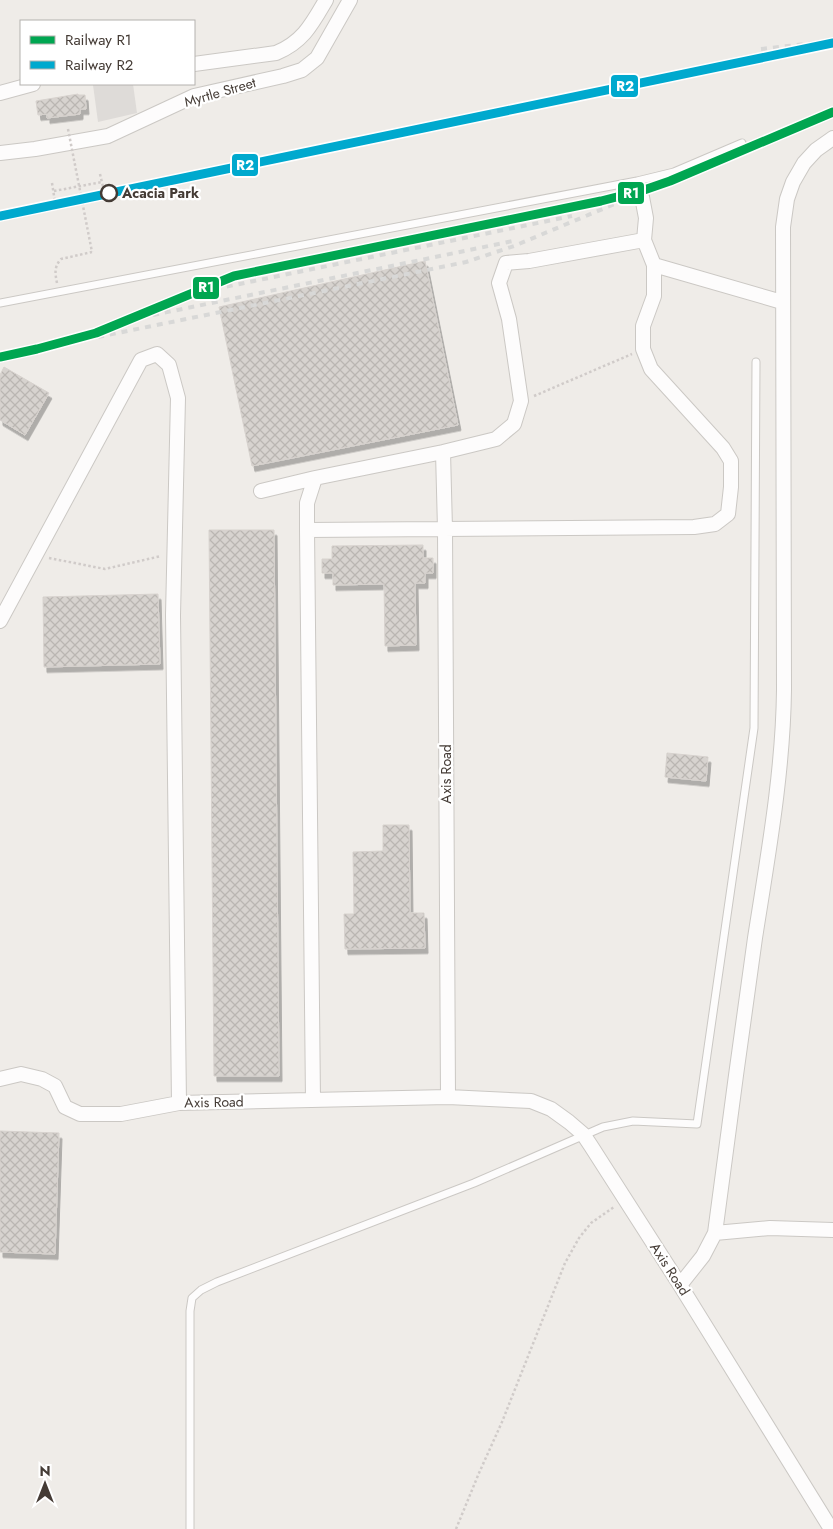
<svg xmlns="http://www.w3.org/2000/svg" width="833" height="1529" font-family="Jost,sans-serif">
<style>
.parking{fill:#dedbd8}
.building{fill:url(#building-cross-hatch);stroke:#d7d2ce;filter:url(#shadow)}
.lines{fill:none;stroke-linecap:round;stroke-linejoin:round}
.lane-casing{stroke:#cbc8c4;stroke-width:9}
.street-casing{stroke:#cbc8c4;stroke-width:16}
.path{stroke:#d0cbc9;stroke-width:2.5;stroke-dasharray:2.5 2.5;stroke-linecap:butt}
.lane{stroke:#fdfcfc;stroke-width:7}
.street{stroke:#fdfcfc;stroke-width:14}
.rail{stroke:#d8d8d7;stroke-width:4;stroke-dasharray:6 6;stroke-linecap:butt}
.path-bridge{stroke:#d0cbc9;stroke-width:2.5;stroke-dasharray:2.5 2.5;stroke-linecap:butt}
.rail-1-casing{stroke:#fff;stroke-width:12}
.rail-2-casing{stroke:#fff;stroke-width:12}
.rail-1{stroke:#00a651;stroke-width:9}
.rail-2{stroke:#00a9ce;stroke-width:9}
.stop-dot{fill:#fff;stroke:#443b35;stroke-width:2.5}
.labels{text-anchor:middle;stroke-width:4.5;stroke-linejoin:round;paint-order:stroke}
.street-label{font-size:14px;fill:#443b35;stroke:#fff}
.stop-label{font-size:14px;font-weight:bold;fill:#443b35;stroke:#fff;text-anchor:start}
.line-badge{stroke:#fff;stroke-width:2}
.badge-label{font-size:14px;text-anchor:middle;font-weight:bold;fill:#fff}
</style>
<defs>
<pattern id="building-cross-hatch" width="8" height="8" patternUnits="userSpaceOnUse" patternTransform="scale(1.25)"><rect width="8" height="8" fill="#d7d3cf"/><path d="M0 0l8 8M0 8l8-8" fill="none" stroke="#bab6b2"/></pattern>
<filter id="shadow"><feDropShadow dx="3" dy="5.5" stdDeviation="0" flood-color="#0004"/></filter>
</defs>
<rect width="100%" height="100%" fill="#efece8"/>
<!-- parking -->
<path class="parking" d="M 107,84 L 133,84 L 137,113 L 98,122 L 93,85 Z"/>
<!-- building -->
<path class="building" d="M 78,94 L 78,95 L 85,95 L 86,109 L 80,109 L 80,114 L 47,118 L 47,114 L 38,115 L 36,101 Z
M 425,261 L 458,425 L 252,466 L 219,307 Z
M 4,367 L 49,393 L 25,435 L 0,420 L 0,375 Z
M 209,530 L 274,530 L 279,1076 L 214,1076 Z
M 423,545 L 423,558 L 433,558 L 433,573 L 425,573 L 425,583 L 415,583 L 416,645 L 385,646 L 384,584 L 333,585 L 333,573 L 322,573 L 322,559 L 332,559 L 332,546 Z
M 158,594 L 160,664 L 44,667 L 43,597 Z
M 667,753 L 708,757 L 706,781 L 665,777 Z
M 383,825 L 409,825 L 410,913 L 424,913 L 425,948 L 345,949 L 344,914 L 354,914 L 353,852 L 383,851 Z
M 0,1131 L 59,1133 L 55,1254 L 0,1252 Z"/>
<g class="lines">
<defs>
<path id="lane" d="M 0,303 L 637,181 L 674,172 L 742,143
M 190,1529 L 190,1311 L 192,1298 L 201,1290 L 217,1282 L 474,1183 L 603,1127 L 633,1121 L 697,1124 L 754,728 L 756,362"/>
<path id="street" d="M 194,64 L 276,53 C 303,42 312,24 326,0
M 0,93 L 33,84
M 0,153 L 35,149 L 108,136 L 194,96 L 283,76 L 302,70 L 317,58 L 350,0
M 654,265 L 782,302
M 443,452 L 445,529 L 448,1097
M 261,491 L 315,478 L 443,452 L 496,439 L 514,424 L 521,401 L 509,319 L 499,283 L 506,263 L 529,261 L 644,240
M 307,530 L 694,527 L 715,524 L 728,514 L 731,487 L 731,461 L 723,448 L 651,369 L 643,349 L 643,326 L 654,296 L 654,265 L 644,240 L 646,218 L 642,197
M 0,621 L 141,360 L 157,354 L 169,365 L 178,398 L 173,615 L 179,1103
M 0,1079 L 21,1074 L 42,1079 L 55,1086 L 65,1107 L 80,1114 L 121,1114 L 179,1103 L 448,1097 L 531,1101 L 551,1109 L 569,1122 L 583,1134 L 591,1146 L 680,1285 L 831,1529
M 313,1100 L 307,530 L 307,503 L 315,478
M 715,1233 L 770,1228 L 833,1230
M 680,1285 L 703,1256 L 715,1233 C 728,1135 741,1036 755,938 C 768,855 783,773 784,690 L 783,227 L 787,199 L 793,182 L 804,163 L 816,150 L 833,138"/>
</defs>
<!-- lane casing -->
<use href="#lane" class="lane-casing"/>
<!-- street casing -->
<use href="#street" class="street-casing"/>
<!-- path -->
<path class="path" d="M 100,174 L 104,191
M 52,183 L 55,202
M 54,191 L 102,182
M 57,283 C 55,273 54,267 61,259 L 92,252
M 534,396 L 632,354
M 49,558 L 105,569 L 161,556
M 456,1529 L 479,1473 L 502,1422 L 565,1263 L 579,1238 L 591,1223 L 614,1207"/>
<!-- lane -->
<use href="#lane" class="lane"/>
<!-- street -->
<use href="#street" class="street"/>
<!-- rail -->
<path class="rail" d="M 761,49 L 833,41
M 215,289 L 572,216
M 153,315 L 513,241
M 98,337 L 466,262 L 514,246 L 617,203
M 0,357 L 37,349 L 96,333 L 234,276 L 601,201 L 644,190 L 670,181 L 833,112"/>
<!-- path-bridge -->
<path class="path-bridge" d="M 68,129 L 92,252"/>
<defs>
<path id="rail-1" d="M 0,357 L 37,349 L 96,333 L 234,276 L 601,201 L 644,190 L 670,181 L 833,112"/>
<path id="rail-2" d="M 0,216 L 833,43"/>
</defs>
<!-- rail-1 casing -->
<use href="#rail-1" class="rail-1-casing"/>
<!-- rail-2 casing -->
<use href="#rail-2" class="rail-2-casing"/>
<!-- rail-1 -->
<use href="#rail-1" class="rail-1"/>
<!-- rail-2 -->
<use href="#rail-2" class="rail-2"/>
</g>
<!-- markers -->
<circle class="stop-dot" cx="109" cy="193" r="8"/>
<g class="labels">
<!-- street labels -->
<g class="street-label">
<text transform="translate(220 92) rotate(-16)" y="5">Myrtle Street</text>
<text transform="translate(446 774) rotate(-90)" y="5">Axis Road</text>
<text transform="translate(214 1102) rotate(-1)" y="5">Axis Road</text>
<text transform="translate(670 1269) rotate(57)" y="5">Axis Road</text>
</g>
<!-- stop labels -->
<g class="stop-label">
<text x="122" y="198">Acacia Park</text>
</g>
</g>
<g class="line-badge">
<rect x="610" y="74" width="29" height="24" rx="5" fill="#00a9ce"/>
<rect x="231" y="153" width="28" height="24" rx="5" fill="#00a9ce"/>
<rect x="617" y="181" width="28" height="24" rx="5" fill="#00a651"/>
<rect x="192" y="276" width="28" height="24" rx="5" fill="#00a651"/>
</g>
<g class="badge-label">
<text x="625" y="91">R2</text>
<text x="245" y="170">R2</text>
<text x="631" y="198">R1</text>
<text x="206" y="292">R1</text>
</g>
<!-- legend -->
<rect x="20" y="20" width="175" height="65" fill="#ffffff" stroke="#b4b1ae"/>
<rect x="30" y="36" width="25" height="8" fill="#00a651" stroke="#b4b1ae"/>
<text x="65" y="45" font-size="15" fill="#443b35">Railway R1</text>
<rect x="30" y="61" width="25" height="8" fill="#00a9ce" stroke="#b4b1ae"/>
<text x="65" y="70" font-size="15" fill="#443b35">Railway R2</text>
<!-- north arrow -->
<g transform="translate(45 1484)" stroke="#ffffff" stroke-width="4" paint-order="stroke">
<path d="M0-4L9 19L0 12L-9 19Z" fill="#443b35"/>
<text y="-8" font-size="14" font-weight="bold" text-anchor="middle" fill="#443b35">N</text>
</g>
</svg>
